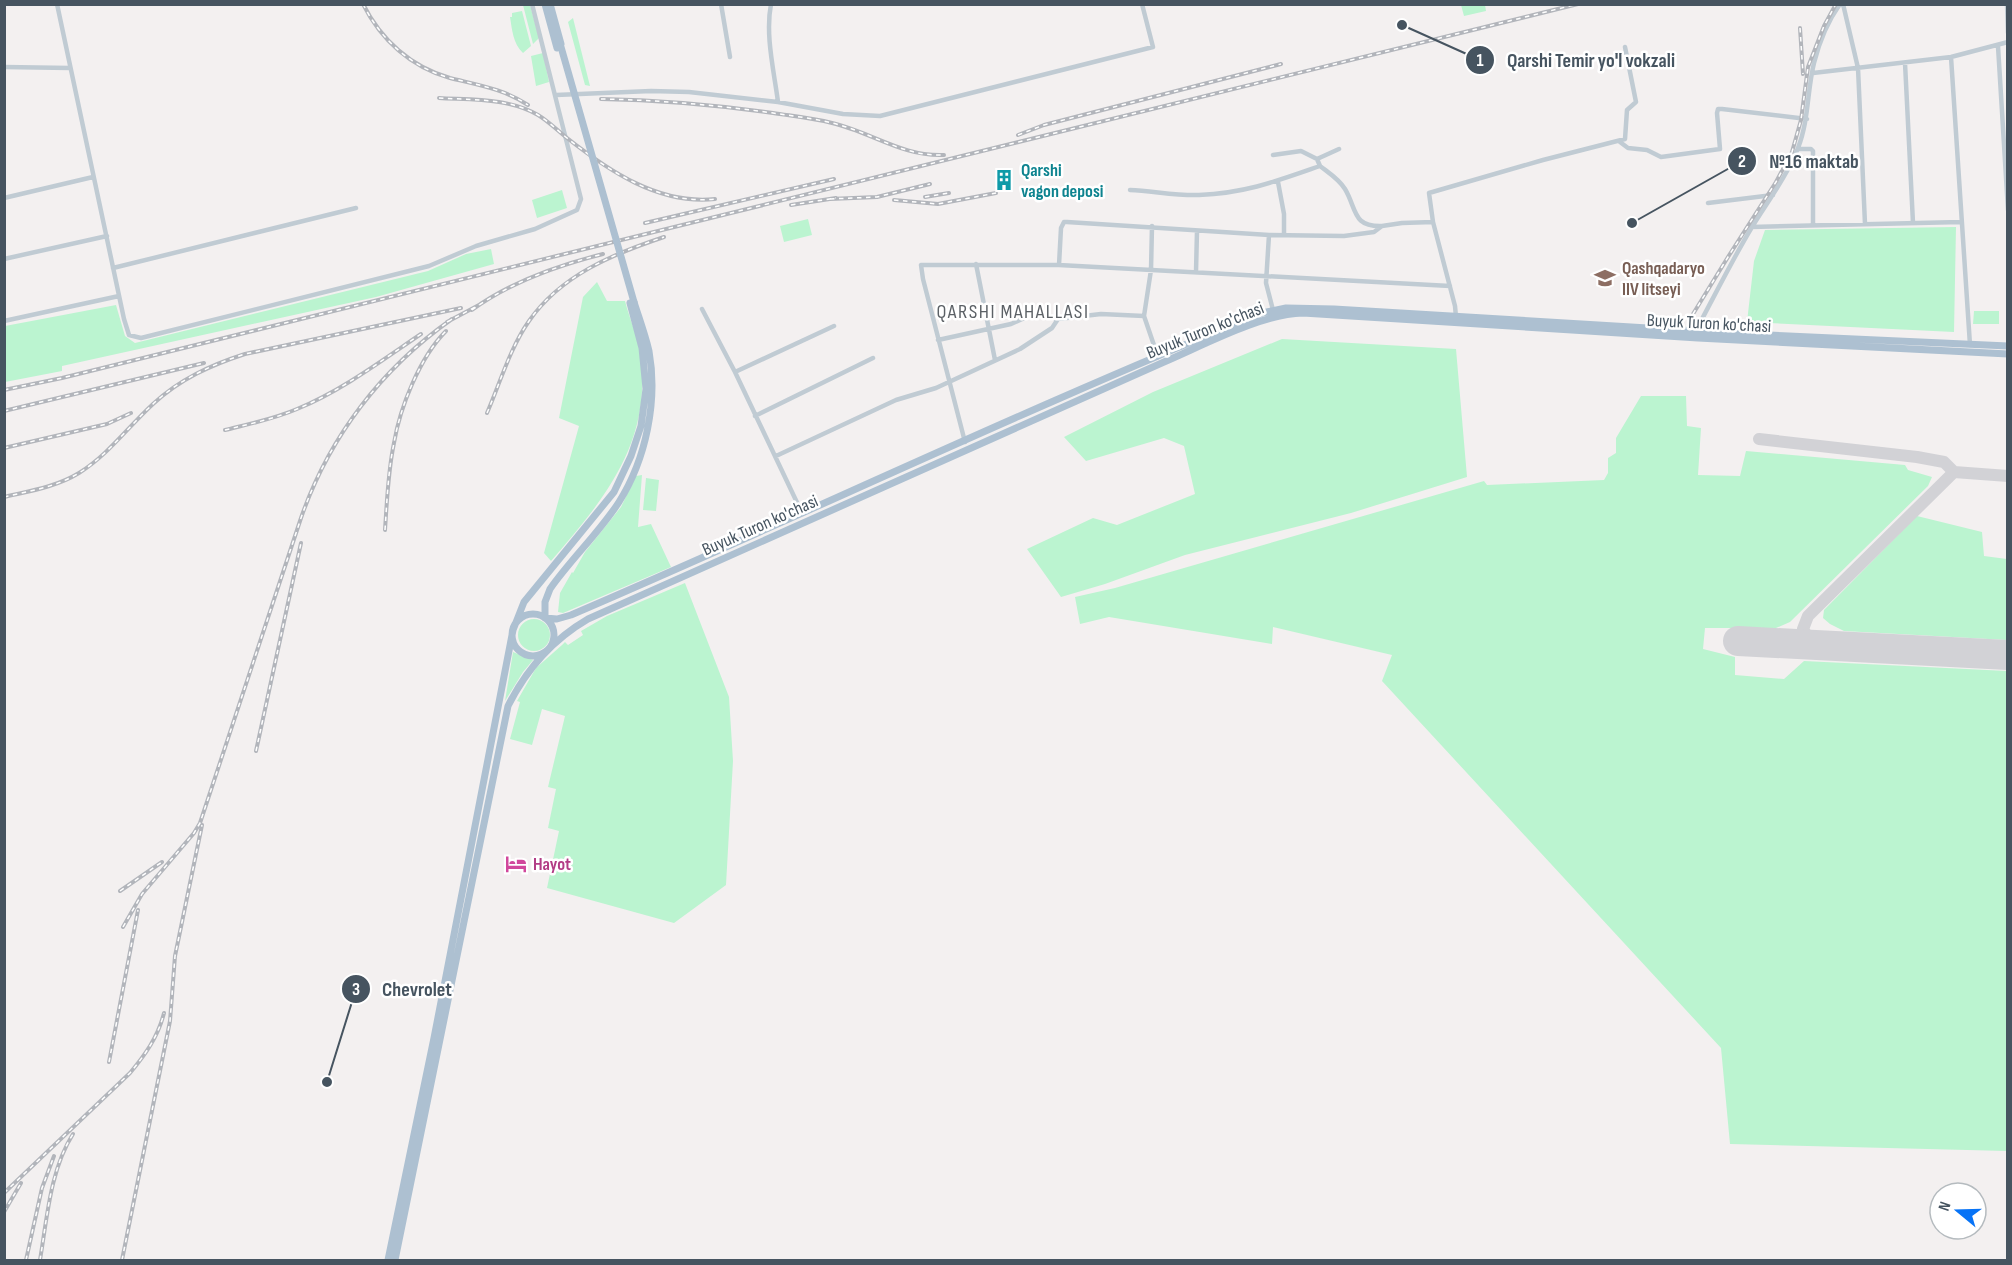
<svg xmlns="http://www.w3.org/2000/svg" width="2012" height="1265" font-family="'Sofia Sans Condensed',sans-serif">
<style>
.green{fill:#bbf4d0}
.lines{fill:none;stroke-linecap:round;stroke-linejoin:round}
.taxiway{stroke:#d2d2d6;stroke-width:12}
.runway{stroke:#d2d2d6;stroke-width:30}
.minor{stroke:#c0cbd3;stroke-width:4.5}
.primary{stroke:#adc0d1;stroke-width:7}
.rail-casing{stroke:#b2b5bb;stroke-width:4}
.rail{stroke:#fff;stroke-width:1.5;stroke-dasharray:4.5;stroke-linecap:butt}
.primary-bridge{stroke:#adc0d1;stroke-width:7}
.labels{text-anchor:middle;stroke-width:5;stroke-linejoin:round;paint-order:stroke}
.culture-label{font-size:18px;font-weight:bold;fill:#0d838f;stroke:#fff;text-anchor:start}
.education-label{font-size:18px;font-weight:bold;fill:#785e54;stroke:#fff;text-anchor:start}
.street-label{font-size:18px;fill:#465460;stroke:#fff}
.hotel-label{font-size:18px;font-weight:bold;fill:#b23c85;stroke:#fff;text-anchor:start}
.neighbourhood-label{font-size:20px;letter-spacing:1.5px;fill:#5c6166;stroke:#fff}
.leader{fill:none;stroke:#465460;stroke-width:2}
.callout-dot{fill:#465460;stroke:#fff;stroke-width:2}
.mark-label{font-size:18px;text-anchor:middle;font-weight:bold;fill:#fff}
.callout-label{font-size:20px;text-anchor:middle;font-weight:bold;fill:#465460;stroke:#fff;stroke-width:5;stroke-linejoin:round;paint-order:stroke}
</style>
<rect width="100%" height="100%" fill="#f3f0f0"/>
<!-- green -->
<path class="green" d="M 523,5 L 530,5 L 539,38 L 533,44 Z
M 1461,5 L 1485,5 L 1486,11 L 1464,16 Z
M 522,11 L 531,46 L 523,53 C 513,44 512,29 510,17 L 512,17 L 512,13 Z
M 573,18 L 590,86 L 585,85 L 568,22 Z
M 543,53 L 549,82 L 536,86 L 531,56 Z
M 562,190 L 567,208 L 537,218 L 532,200 Z
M 808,219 L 812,235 L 784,242 L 780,226 Z
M 1956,227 L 1954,332 L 1747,322 L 1754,261 L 1765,230 Z
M 491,249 L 494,264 L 376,297 L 62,366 L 62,371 L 5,382 L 5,326 L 116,305 L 125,336 L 135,343 L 428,271 L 466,254 Z
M 597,282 L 607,301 L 625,301 C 630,320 639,340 641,359 C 651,444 603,501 551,561 L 544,553 L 579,426 L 559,418 L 583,297 Z
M 1974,311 L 1999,311 L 1999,324 L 1973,324 Z
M 1282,339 L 1456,349 L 1467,477 L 1351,513 L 1185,555 L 1105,584 L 1061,597 L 1027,549 L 1093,518 L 1117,525 L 1195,494 L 1184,446 L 1164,438 L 1086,461 L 1064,437 L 1153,392 Z
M 1641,396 L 1686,396 L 1687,426 L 1701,428 L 1698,475 L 1740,476 L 1746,451 L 1905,465 L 1908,470 L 1932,477 L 1928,486 L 1790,622 L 1776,628 L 1705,628 L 1703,649 L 1735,657 L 1735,675 L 1784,679 L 1804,661 L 2007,671 L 2007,1151 L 1730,1144 L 1721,1048 L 1382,681 L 1392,655 L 1273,627 L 1272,644 L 1109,617 L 1080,624 L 1075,597 L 1115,588 L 1484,481 L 1487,485 L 1604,480 L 1608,473 L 1608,458 L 1616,453 L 1616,438 Z
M 642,475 L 638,527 L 651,524 L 671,567 L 563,613 L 558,612 L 560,593 L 572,572 L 573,573 L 585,552 L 621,507 L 636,476 Z
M 646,478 L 659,480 L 656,511 L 643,510 Z
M 1917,516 L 1982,532 L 1984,556 L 2007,559 L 2007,640 L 1844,631 L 1830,624 L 1823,618 L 1824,610 Z
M 685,583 L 729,697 L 733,761 L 726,885 L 674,923 L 547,888 L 559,831 L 548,828 L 556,789 L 548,787 L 565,716 L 542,709 L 532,745 L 510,739 L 520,702 L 517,701 L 536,668 L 562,645 L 565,642 L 568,645 L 583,635 L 581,631 L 607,616 Z
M518 635a16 16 0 1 1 32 0a16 16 0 1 1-32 0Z
M 513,652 L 533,660 L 523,672 L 505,701 Z"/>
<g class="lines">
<!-- taxiway -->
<path class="taxiway" d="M 1759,439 L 1917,457 L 1944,462 L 1954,472 L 2008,476
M 1820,646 L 1809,639 L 1803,629 L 1808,616 L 1954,472"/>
<!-- runway -->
<path class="runway" d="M 1738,641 L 2008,655"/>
<!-- minor -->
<path class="minor" d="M 57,4 L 124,319 L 129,335 L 141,338 L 429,266 L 476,246 L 535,229 L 577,210 L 581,199 L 532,4
M 721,4 L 730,57
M 771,4 C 765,35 774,71 778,102
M 1843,4 L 1858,68 L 1865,224
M 2007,4 L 2008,33
M 1998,46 L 2008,210
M 1951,57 L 1970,345
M 1905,63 L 1913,223
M 4,67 L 70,68
M 1813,73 L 1951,57 L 2008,42
M 556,95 L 651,91 L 689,92 L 778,102 L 843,114 L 880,116 L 1153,47 L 1142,4
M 1620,142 L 1628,148 L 1647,150 L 1661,157 L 1720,149 L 1717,113 L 1718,109 L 1722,109 L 1807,119
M 1798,149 L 1811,149 L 1813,151 L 1813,225
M 1273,155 L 1301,151 L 1317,159
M 1320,166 C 1329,173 1339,179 1345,189 C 1357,209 1352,227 1382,226
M 1278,182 L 1284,214 L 1284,234
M 1130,190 C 1153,191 1177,196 1199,195 C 1246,193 1277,181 1320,166 L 1317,159 L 1339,149
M 4,198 L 93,177
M 1708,203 L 1773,195
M 1152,226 L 1151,270 L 1144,316 L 1158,357
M 1751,227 L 1961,222
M 1269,235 L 1266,283 L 1273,310
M 4,259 L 107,236
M 976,264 L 995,360
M 1059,265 L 1061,228 L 1064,222 L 1067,222 L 1269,235 L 1344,236 L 1374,232 L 1382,226 L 1402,223 L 1433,222
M 113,268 L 356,208
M 1196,272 L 1197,231
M 702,309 L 735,372 L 802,513
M 1456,317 L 1455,306 L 1433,222 L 1429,193 L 1543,160 L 1625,139 L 1627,110 L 1636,102 L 1625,47
M 4,321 L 119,296
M 1699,331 L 1702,319 C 1718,289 1734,257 1752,227 C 1768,201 1787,176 1798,148 C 1809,120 1807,91 1814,63 C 1819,43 1828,21 1840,4
M 938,340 L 1011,324 L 1031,315 L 1038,314 L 1058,319 L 1101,314 L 1144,316
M 735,372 L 834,326
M 755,416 L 873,358
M 965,442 L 923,279 L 921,265 L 1059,265 L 1450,286
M 776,456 L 896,400 L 936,388 L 1020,349 L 1052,328 L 1058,319"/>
<!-- primary -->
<path class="primary" d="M 545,4 L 557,48
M 550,4 L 561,44
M 634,302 C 639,318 645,334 649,351 C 658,401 646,459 619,502 C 599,533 571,559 550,589 L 545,602 L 545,618 L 557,619 L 571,615 C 802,516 1029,407 1262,313 L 1286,308 L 1334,309 L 1747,334 L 2008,346
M512 635a21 21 0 1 1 42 0a21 21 0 1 1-42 0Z
M 388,1260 L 434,1038 L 513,630 L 524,602 L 614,492 L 631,456 L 641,426 L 646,389 L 642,348 L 630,303
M 395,1260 L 508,706 C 526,670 552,640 588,619 L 1164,362 C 1204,345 1261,314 1303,313 L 1698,338 L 2008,354"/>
<defs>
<path id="rail" d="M 363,4 C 381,40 411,67 450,78 C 478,85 504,89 528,105
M 1800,28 L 1803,74
M 439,98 C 472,100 509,98 538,115 C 548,121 557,130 567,138 C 609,171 659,205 715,199
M 601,99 C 659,100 716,105 773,113 C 792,116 812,118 832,123 C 871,132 903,157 944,155
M 1018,135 L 1044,125 L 1281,64
M 925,197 L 949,193
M 830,199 L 877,197 L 930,184
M 894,200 L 938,204 L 996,193
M 791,205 L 836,198
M 645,223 L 834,179
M 472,310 C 509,283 559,265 603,254
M 1693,314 L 1728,257 L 1776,182 L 1792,152 L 1801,120 L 1808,67 L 1824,26 L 1836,4
M 447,322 L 479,305
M 4,390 L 62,378 L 1578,4
M 4,411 L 204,363
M 487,413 C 500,383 510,348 529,321 C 561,275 613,254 664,237
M 225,430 C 249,424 274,419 297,409 C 341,391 381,361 421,334
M 4,448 L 107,424 L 131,413
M 4,497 C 30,491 56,487 79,473 C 108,455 128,427 153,404 C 180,379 211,365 245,354 L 461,308
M 385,530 C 387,501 388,471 394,443 C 400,407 420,357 446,331
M 256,751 L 301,543
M 120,891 L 162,862
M 123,927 L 142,894 L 194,833 L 200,823 L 301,518 C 329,437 382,368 452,319
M 109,1062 L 138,910
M 4,1193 L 130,1073 C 145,1055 158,1037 164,1013
M 4,1212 L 21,1183
M 26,1260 L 42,1188 L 54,1156
M 40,1260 C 47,1219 50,1170 73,1134
M 122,1260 L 170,1021 L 175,956 L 202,825"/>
</defs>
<!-- rail casing -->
<use href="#rail" class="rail-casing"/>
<!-- rail -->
<use href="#rail" class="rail"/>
<!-- primary-bridge -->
<path class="primary-bridge" d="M 561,47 L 634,302"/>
</g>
<!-- icons -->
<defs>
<symbol id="building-bare" viewBox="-9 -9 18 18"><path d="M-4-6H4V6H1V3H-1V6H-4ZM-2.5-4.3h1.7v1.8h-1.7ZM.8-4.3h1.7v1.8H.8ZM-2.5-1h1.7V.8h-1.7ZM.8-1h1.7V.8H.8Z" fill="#0f9aa8" stroke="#fff" stroke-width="2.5" paint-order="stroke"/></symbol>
<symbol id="university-bare" viewBox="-9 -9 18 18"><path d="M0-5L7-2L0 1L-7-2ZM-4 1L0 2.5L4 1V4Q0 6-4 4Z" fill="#8d6e63" stroke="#fff" stroke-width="2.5" paint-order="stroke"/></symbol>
<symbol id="hotel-bare" viewBox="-9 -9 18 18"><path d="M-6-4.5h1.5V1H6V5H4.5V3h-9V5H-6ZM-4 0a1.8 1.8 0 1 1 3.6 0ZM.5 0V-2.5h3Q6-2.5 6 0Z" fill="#d1479c" stroke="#fff" stroke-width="2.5" paint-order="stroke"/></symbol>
</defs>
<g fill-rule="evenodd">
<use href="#building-bare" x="989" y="165" width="30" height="30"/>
<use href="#university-bare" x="1590" y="263" width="30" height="30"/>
<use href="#hotel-bare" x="501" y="849" width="30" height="30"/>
</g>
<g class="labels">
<!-- culture labels -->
<g class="culture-label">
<text x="1021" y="176">Qarshi<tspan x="1021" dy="21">vagon deposi</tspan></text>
</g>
<!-- education labels -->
<g class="education-label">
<text x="1622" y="274">Qashqadaryo<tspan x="1622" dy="21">IIV litseyi</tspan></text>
</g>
<!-- street labels -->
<g class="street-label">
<text transform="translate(1709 323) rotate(3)" y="6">Buyuk Turon ko'chasi</text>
<text transform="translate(1205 330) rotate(-22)" y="6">Buyuk Turon ko'chasi</text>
<text transform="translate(760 525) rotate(-24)" y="6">Buyuk Turon ko'chasi</text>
</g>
<!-- hotel labels -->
<g class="hotel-label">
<text x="533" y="870">Hayot</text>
</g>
<!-- neighbourhood labels -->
<g class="neighbourhood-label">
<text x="1013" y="318">QARSHI MAHALLASI</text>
</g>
</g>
<!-- callouts -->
<path class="leader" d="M1402 25L1480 60M1632 223L1742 161M327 1082L356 989"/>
<g class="callout-dot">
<circle cx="1402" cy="25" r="6"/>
<circle cx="1632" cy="223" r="6"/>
<circle cx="327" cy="1082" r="6"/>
<circle cx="1480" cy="60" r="15"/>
<circle cx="1742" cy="161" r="15"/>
<circle cx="356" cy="989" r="15"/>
</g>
<g class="mark-label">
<text x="1480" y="66">1</text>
<text x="1742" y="167">2</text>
<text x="356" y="995">3</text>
</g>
<g class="callout-label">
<text x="1591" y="67">Qarshi Temir yo'l vokzali</text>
<text x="1814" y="168">№16 maktab</text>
<text x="417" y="996">Chevrolet</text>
</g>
<!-- border -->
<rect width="2012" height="1265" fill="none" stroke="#465460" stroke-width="12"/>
<!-- north arrow -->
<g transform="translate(1958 1211) rotate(289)"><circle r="28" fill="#ffffff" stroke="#b5bbbf" stroke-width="1.5"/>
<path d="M0-4.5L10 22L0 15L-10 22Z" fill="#0773f6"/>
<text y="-9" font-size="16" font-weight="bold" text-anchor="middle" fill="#465460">N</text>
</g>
</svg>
